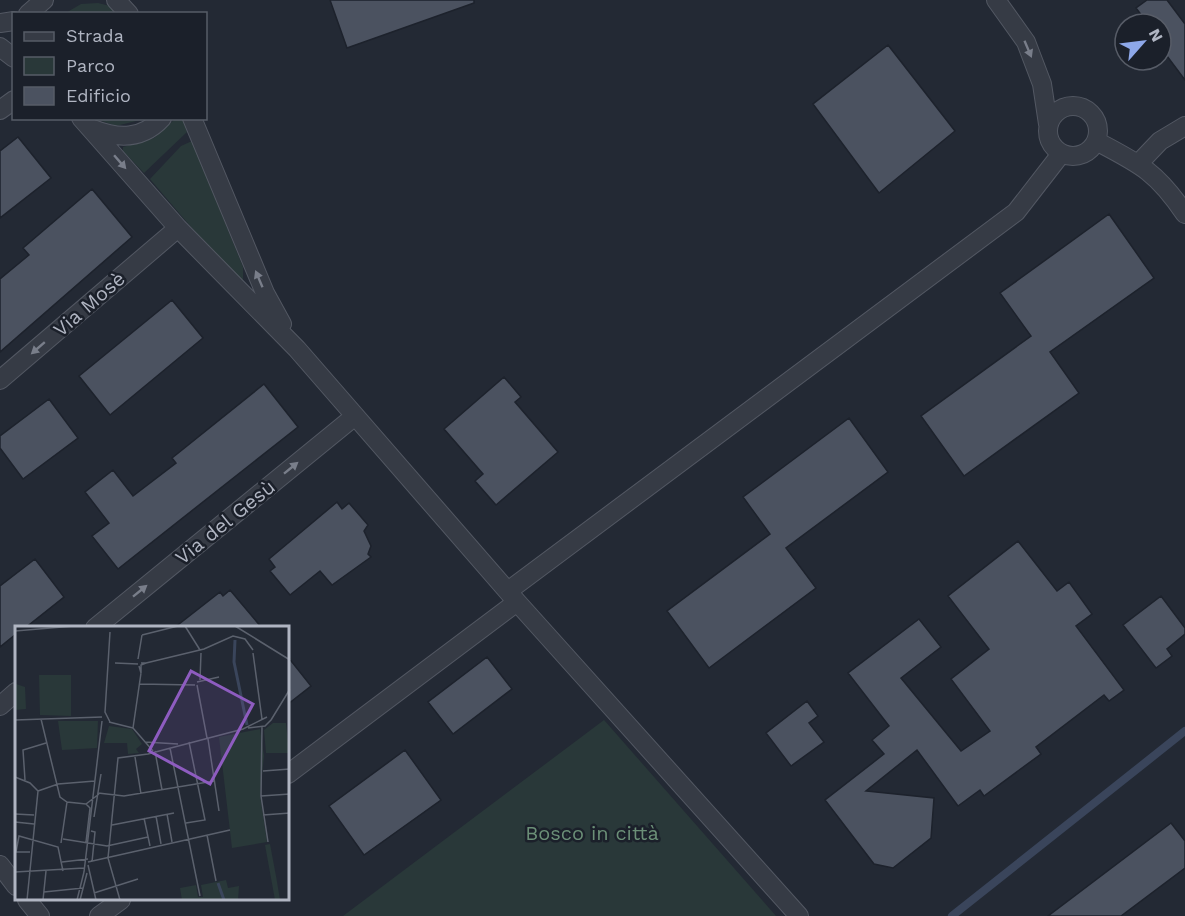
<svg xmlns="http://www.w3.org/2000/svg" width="1185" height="916" font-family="'Work Sans',sans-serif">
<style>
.green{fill:#293839}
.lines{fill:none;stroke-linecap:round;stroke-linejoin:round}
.stream{stroke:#3a455b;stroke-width:8}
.building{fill:#4b5260;stroke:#1d222c;stroke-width:1.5}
.minor-casing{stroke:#535863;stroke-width:20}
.minor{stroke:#363b45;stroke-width:18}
.oneway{fill:#797e8a}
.labels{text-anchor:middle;stroke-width:5;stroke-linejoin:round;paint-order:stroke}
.street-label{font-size:20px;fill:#b0b5c2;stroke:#1b202a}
.park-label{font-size:20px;fill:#6b8f77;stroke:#1b202a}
.inset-river{fill:none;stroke:#3a455b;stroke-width:3}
.inset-road{fill:none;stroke:#5b616d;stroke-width:1.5}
.view{fill:#8e5cc0;fill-opacity:0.15;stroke:#8e5cc0;stroke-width:3}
.inset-edge{fill:none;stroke:#b0b5c2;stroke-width:3}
</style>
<rect width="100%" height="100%" fill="#232934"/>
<!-- green -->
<path class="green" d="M 98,3 L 110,6 L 121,13 L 64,14 L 81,4 Z
M 96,119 L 144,119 L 116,126 Z
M 175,119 L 183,119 L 187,132 L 144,173 L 123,151 L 123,147 L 154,138 Z
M 192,141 L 243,267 L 243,280 L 226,268 L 150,179 L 181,146 Z
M 604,720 L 776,916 L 343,916 Z"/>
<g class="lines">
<!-- stream -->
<path class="stream" d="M 952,916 L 1185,731"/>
</g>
<!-- building -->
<path class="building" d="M 330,0 L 474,0 L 474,3 L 347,48 Z
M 1147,0 L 1167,0 L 1185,24 L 1185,80 L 1161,48 L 1161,24 L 1148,24 L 1136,8 Z
M 888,45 L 955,131 L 879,193 L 813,104 Z
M 18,137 L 51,178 L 0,218 L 0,151 Z
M 92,189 L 132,237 L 0,352 L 0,279 L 29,255 L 23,248 Z
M 1109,214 L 1154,278 L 1050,352 L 1079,393 L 964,476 L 921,416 L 1031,336 L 1000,293 Z
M 172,300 L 203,338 L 110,415 L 79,376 Z
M 504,377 L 521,397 L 515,402 L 558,452 L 496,505 L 475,481 L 483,474 L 444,429 Z
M 264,384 L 298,427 L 118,569 L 92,536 L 109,523 L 85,492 L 113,470 L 133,496 L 176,463 L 172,458 Z
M 49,399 L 78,438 L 23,479 L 0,448 L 0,436 Z
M 849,418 L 888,472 L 786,548 L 816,588 L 709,668 L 667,611 L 770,534 L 743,497 Z
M 337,502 L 342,509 L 349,503 L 368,525 L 364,531 L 371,546 L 368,554 L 371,557 L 332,585 L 320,571 L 290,595 L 270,571 L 275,567 L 269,559 Z
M 1018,541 L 1057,591 L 1069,582 L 1092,614 L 1076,626 L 1124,690 L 1109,701 L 1104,695 L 1036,747 L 1041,754 L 984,796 L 980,790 L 958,806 L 917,750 L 866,791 L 934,798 L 931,838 L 893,868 L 874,864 L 825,800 L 884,754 L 872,740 L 889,726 L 848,673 L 919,619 L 941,647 L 901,678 L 961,751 L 990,731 L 951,679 L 989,649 L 948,596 Z
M 35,559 L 64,597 L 25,628 L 16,628 L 16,634 L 0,647 L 0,586 Z
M 230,590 L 262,628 L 174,628 L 220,592 L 223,596 Z
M 1161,596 L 1185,628 L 1185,634 L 1167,649 L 1172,656 L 1156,668 L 1123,625 Z
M 288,657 L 311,686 L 288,704 Z
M 487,657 L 512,689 L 453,734 L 428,702 Z
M 807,701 L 818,716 L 809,723 L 824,742 L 791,766 L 766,733 Z
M 405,750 L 441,800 L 364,855 L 329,806 Z
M 1171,823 L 1185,841 L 1185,868 L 1121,916 L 1048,916 Z"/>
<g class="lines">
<defs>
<path id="minor" d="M 116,0 L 129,14
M 996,0 L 1026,42 L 1042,84 L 1048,124
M 28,14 L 44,0
M 0,23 L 14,21
M 0,47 L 14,58
M1048 131a25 25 0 1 1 50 0a25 25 0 1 1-50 0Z
M 0,110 L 14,100
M 81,118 L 178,228 L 297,349 L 517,602 L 799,916
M 192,118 L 265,293 L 282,324
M 93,129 C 118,139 142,140 162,118
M 1096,141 C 1140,164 1157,172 1185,214
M 1139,163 L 1160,141 L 1185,126
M 0,380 L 178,228
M 508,591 L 1016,212 L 1061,154
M 95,628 L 355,416
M 0,706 L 16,692
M 288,774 L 517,602
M 0,865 L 16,886
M 27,900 L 40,916
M 99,916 L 121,900"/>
</defs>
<!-- minor casing -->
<use href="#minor" class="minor-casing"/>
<!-- minor -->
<use href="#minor" class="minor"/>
</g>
<!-- one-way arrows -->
<defs><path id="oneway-solid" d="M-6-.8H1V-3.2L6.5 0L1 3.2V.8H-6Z" transform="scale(1.5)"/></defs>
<g class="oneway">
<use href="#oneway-solid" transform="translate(1028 49) rotate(67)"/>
<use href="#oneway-solid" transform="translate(120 162) rotate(49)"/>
<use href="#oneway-solid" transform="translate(259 279) rotate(-113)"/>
<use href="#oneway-solid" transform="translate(38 348) rotate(139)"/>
<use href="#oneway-solid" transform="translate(291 468) rotate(-39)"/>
<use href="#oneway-solid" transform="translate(140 591) rotate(-39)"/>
</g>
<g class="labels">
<!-- street labels -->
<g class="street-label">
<text transform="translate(89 304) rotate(-41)" y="7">Via Mosè</text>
<text transform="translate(225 522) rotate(-39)" y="7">Via del Gesù</text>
</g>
<!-- park labels -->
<g class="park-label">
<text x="592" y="840">Bosco in città</text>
</g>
</g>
<!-- overview -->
<g transform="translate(15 626)">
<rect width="274" height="274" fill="#232934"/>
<path d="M 0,48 L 1,58 L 10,61 L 11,83 L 0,84 ZM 24,49 L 56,49 L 56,90 L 25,89 ZM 43,95 L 83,95 L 82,122 L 47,124 ZM 258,97 L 271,97 L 274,127 L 251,127 L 249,104 ZM 94,100 L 117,103 L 127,118 L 121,123 L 124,127 L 113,128 L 112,117 L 89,117 ZM 245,103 L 249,130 L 245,169 L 252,216 L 217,222 L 204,111 ZM 255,218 L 261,250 L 265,274 L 260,274 L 250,219 ZM 211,254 L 213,262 L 224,260 L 223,274 L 167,274 L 165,262 L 181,259 L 183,271 L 188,271 L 186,259 Z" fill="#293839"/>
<path class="inset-river" d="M 220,14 L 219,36 L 232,99M 203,257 L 209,274"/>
<path class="inset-road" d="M 170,0 L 185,24M 220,0 L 275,34M 0,5 L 59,0M 127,9 L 163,0M 238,27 L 247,93M 123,33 L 127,9M 100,37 L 123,38M 131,37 L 189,23 L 218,10 L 230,13 L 238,24M 124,40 L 126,47 L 126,39 L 131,37 L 126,37M 185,54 L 186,27M 182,56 L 204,51M 124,58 L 180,59M 182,59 L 192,112M 26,93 L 45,171 L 52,176 L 71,178 L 84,168M 0,94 L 87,91M 256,94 L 275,63M 94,96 L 118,102M 95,96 L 90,86 L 95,6M 247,101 L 246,170 L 253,216M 118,102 L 126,47M 118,102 L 138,125M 233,102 L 250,100 L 256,94M 193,113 L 204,185M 130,116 L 163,118M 155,122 L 185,270M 140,125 L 147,164M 120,131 L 126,168M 248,145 L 275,143M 0,151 L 15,157 L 23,165M 10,154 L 8,124 L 31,117M 23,165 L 43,158 L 80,155M 83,167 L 109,170 L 199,155M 246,170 L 275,168M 71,178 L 75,182 L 71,216M 0,188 L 19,189M 152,188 L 157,216M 248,189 L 275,187M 141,190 L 146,218M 79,191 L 86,148M 129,192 L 135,220M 0,196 L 19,198M 171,197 L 190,194 L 174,116M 97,199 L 159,187M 76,205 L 80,206 L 77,236M 192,209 L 201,255M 48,213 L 92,220 L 133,211M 46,217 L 52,176M 15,226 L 1,226 L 4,210 L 43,221 L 48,245M 47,236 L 73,233M 73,236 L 215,204M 73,239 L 81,274M 0,246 L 69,242M 69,246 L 87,95M 29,266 L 68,262M 79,267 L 123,253M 12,274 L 23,165M 28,274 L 31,245M 62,274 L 69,246M 65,274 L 72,247M 105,274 L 93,232 L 103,132 L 133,128 L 228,103 L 252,91"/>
<path class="view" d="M 176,45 L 238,78 L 195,158 L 134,125 Z"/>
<rect width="274" height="274" class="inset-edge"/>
</g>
<!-- legend -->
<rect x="12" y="12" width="195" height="108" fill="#1b202a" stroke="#575c67" stroke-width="1.5"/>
<rect x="24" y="32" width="30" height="9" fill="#363b45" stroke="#575c67" stroke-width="1.5"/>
<text x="66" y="42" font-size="18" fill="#b0b5c2">Strada</text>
<rect x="24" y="57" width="30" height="18" fill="#293839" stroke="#575c67" stroke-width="1.5"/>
<text x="66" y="72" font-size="18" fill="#b0b5c2">Parco</text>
<rect x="24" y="87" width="30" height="18" fill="#4b5260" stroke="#575c67" stroke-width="1.5"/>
<text x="66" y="102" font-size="18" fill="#b0b5c2">Edificio</text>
<!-- north arrow -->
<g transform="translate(1143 42) rotate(62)"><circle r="28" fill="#1b202a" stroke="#575c67" stroke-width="1.5"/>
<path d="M0-4.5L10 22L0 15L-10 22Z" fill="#8ea8e9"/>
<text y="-9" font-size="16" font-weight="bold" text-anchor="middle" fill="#b0b5c2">N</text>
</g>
</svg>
